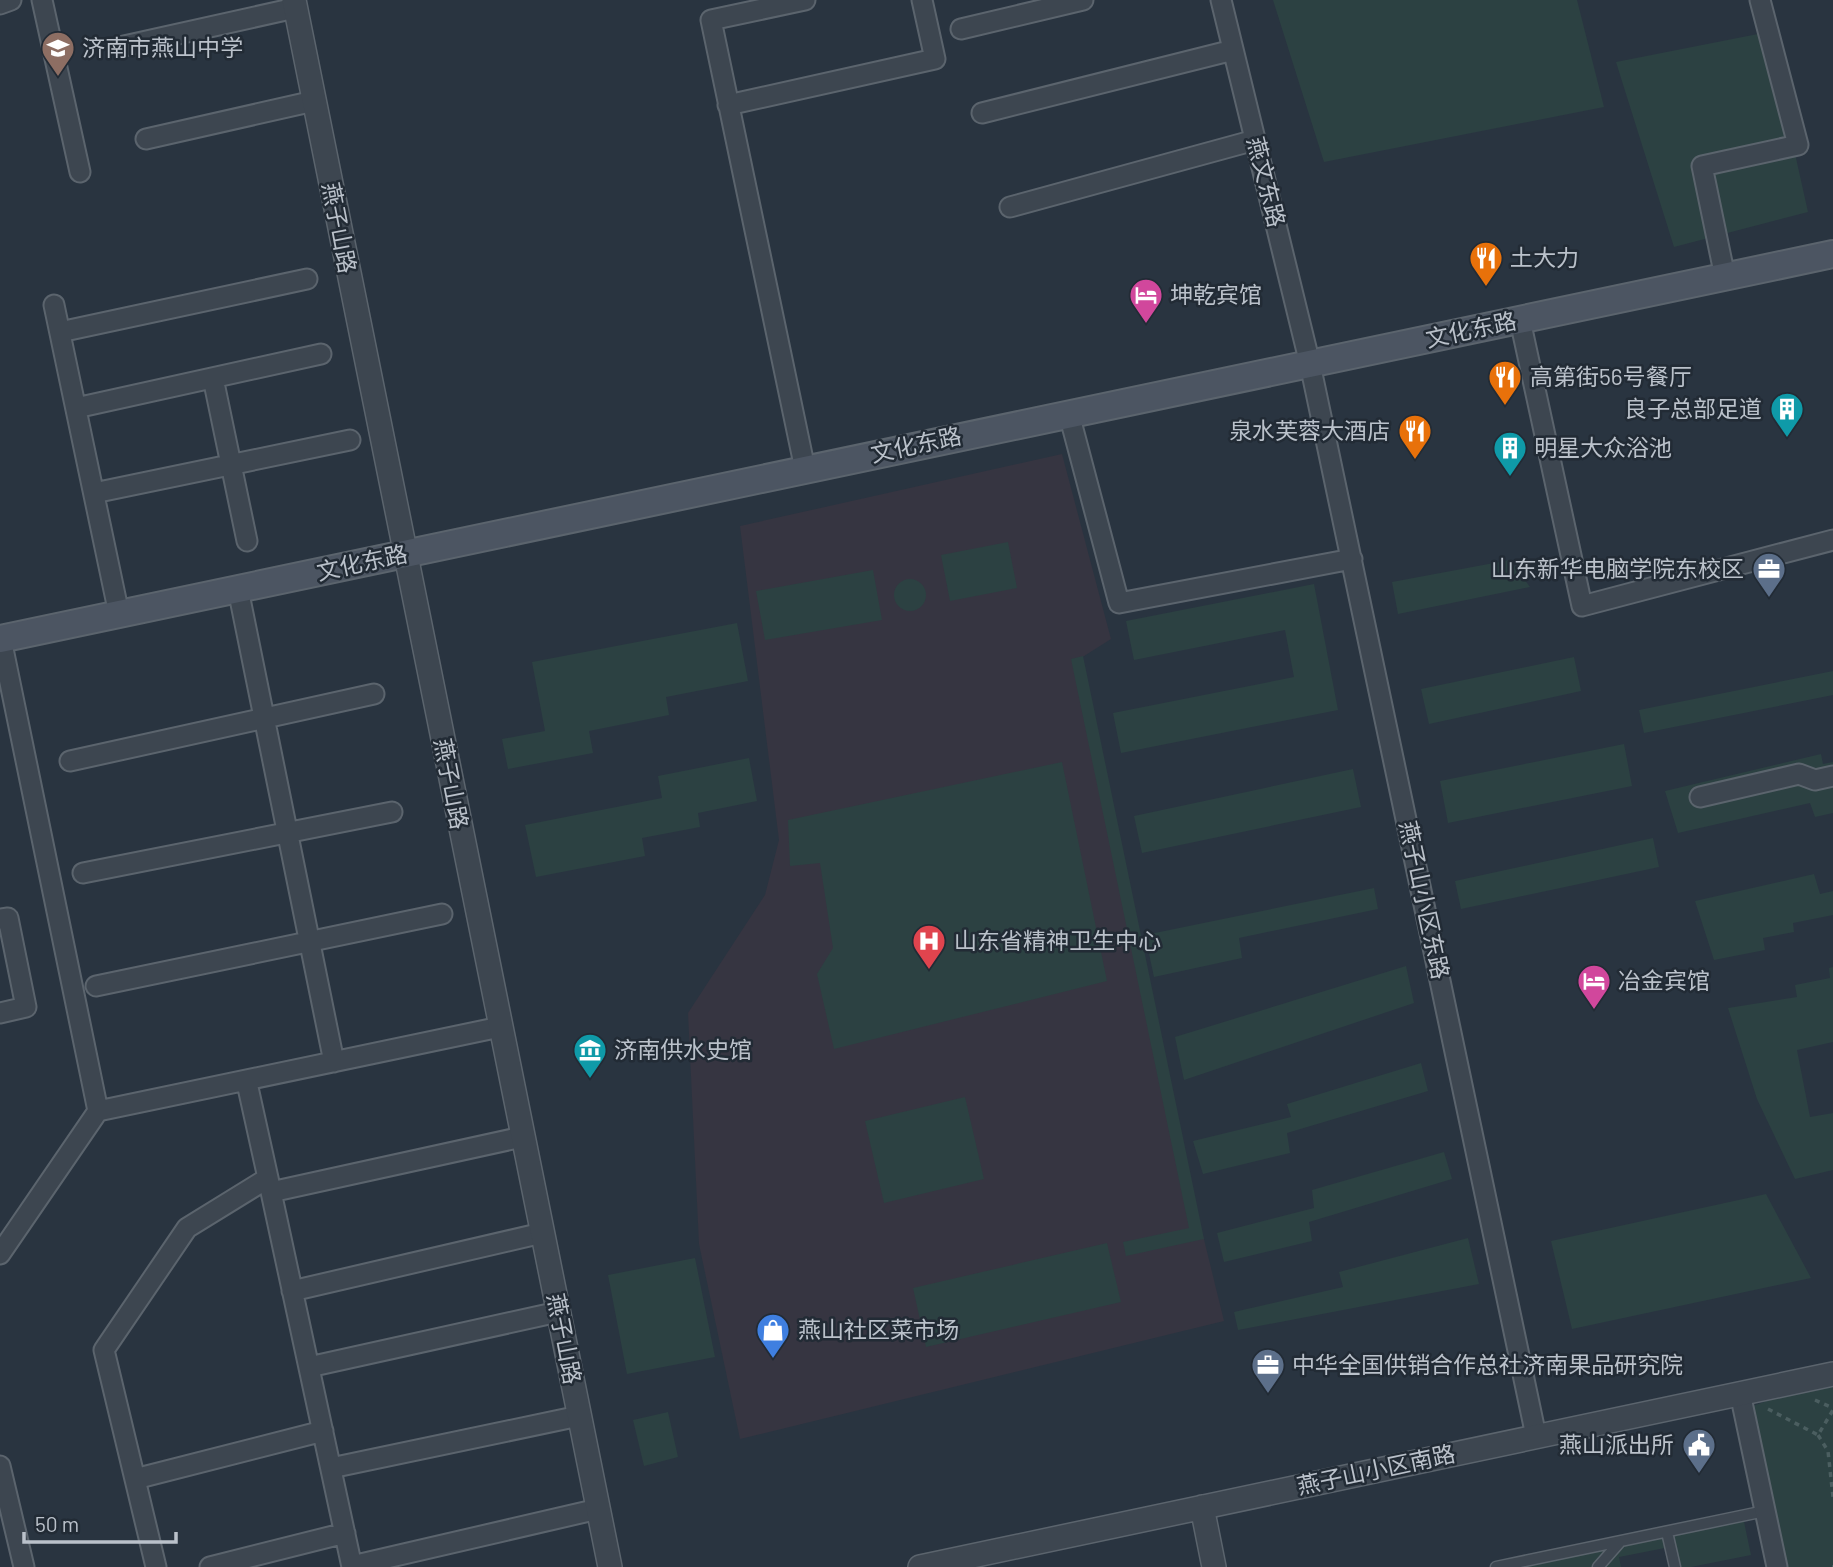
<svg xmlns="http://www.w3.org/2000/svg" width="1833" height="1567" font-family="Barlow,'Noto Sans SC',sans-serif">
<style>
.medical{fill:#363541}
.green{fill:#2c4142}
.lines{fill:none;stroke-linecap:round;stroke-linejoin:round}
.service-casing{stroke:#5b646d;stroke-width:13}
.minor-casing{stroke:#5b646d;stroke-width:23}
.tertiary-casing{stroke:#5b646d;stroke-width:26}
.secondary-casing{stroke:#5b646d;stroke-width:30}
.path{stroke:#4b5e60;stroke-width:3.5;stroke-dasharray:5 5;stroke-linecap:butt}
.service{stroke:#3d4650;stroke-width:10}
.minor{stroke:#3d4650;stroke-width:19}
.tertiary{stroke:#3d4650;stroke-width:23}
.secondary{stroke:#4c5562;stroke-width:26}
.labels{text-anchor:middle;stroke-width:5;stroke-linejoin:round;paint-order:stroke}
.poi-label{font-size:23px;fill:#bac1ca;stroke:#222b35;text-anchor:start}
.street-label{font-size:23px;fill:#bac1ca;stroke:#222b35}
</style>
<rect width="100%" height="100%" fill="#293440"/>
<!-- medical -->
<path class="medical" d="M 1062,454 L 1111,639 L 1081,658 L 1162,1068 L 1224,1321 L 740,1439 L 699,1244 L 688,1013 L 765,895 L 779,840 L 740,526 Z"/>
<!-- green -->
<path class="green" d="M 1273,0 L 1577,0 L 1604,107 L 1324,162 Z
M 1768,32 L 1808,212 L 1674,247 L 1616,62 Z
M 1008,542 L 1017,588 L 950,601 L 941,555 Z
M 1510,560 L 1530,587 L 1398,614 L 1392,582 Z
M 873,570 L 882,620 L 765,640 L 756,591 Z
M894 595a16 16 0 1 1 32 0a16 16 0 1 1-32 0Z
M 1314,584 L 1338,710 L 1121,753 L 1113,713 L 1294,677 L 1285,630 L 1134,660 L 1126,621 Z
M 737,623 L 748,681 L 666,697 L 669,715 L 589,731 L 593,753 L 508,769 L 502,739 L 545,731 L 532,662 Z
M 1083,656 L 1204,1239 L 1126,1256 L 1123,1242 L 1189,1228 L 1071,659 Z
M 1574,657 L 1581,691 L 1429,724 L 1421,689 Z
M 1833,671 L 1833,695 L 1644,733 L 1639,710 Z
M 1624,744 L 1632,786 L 1448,823 L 1440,781 Z
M 1821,754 L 1823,764 L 1833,762 L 1833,813 L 1815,817 L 1810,803 L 1678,833 L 1665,791 Z
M 749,758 L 757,801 L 698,813 L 700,827 L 642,838 L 645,856 L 536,877 L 525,825 L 662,798 L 658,776 Z
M 1062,762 L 1107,981 L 834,1049 L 817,974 L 833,948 L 820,863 L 790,866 L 788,820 Z
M 1353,769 L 1361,807 L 1142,853 L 1134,816 Z
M 1653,838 L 1659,867 L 1461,909 L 1455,881 Z
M 1814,874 L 1820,894 L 1833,891 L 1833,915 L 1793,923 L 1794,932 L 1763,938 L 1765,950 L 1714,960 L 1695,901 Z
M 1374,888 L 1378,909 L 1239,938 L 1242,958 L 1154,977 L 1145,935 Z
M 1406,966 L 1414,1003 L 1184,1080 L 1175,1037 Z
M 1833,967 L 1833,1042 L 1797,1050 L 1810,1117 L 1833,1113 L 1833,1170 L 1795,1179 L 1757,1099 L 1728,1008 L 1797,997 L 1795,985 L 1830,978 L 1829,968 Z
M 1421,1063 L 1428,1091 L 1287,1133 L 1290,1153 L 1203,1174 L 1193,1141 L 1291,1117 L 1287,1104 Z
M 965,1097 L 984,1179 L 884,1203 L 865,1121 Z
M 1444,1152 L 1452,1179 L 1309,1222 L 1312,1241 L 1224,1262 L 1217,1233 L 1314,1208 L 1312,1190 Z
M 1766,1194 L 1811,1278 L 1572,1329 L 1551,1241 Z
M 1468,1238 L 1479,1284 L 1238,1330 L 1234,1312 L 1343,1287 L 1339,1272 Z
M 1107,1243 L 1121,1302 L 926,1347 L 913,1288 Z
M 695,1258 L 715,1357 L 627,1374 L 608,1275 Z
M 1833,1385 L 1833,1567 L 1788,1567 L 1753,1406 L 1794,1391 Z
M 668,1412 L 678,1457 L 644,1466 L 633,1420 Z
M 1743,1517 L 1751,1555 L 1691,1567 L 1669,1567 L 1665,1548 L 1619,1557 L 1621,1567 L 1496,1567 Z"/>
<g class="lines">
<defs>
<path id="service" d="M 1667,1532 L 1675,1567
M 1496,1567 L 1765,1511
M 1598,1567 L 1620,1542"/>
<path id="minor" d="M 42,0 L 80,172
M 805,0 L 711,20 L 805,469
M 1221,0 L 1310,364 L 1536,1436
M 0,4 L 11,0
M 961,29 L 1083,0
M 124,46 L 295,8
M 728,105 L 935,59 L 922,0
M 982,113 L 1233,50
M 146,139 L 314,101
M 1010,207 L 1255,140
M 1725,277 L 1702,166 L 1798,145 L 1760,0
M 54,305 L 119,614
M 1520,320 L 1582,606 L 1833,540
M 60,332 L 307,279
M 213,378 L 247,541
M 76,408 L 321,354
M 1069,414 L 1119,603 L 1352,559
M 94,493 L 350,440
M 238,589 L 334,1062
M 70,761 L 374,694
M 1700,797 L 1799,774 L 1815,780 L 1833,776
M 83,873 L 392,812
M 0,919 L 8,918 L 26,1007 L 0,1013
M 96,986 L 442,914
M 98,1111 L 500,1027
M 268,1178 L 352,1567
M 271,1192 L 522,1137
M 0,1254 L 98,1111 L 1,639
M 292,1291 L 542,1233
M 309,1367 L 558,1312
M 1740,1393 L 1777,1567
M 0,1466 L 24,1567
M 331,1468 L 579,1416
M 135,1479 L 323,1431
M 352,1566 L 598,1509
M 156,1567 L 104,1350 L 187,1228 L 268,1178 L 247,1083
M 210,1567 L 345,1533"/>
<path id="tertiary" d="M 294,0 L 610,1567
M 1202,1507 L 1214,1567
M 920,1567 L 1833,1374"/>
<path id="secondary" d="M 0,639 L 1833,254"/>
</defs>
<!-- service casing -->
<use href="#service" class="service-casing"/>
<!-- minor casing -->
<use href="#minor" class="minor-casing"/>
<!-- tertiary casing -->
<use href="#tertiary" class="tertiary-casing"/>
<!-- secondary casing -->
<use href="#secondary" class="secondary-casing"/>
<!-- path -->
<path class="path" d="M 1815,1400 L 1833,1408
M 1768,1409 L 1818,1435 L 1833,1410
M 1818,1435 L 1828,1451 L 1833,1497
M 1832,1567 L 1833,1567"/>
<!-- service -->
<use href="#service" class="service"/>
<!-- minor -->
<use href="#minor" class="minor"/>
<!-- tertiary -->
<use href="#tertiary" class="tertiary"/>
<!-- secondary -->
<use href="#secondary" class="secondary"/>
</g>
<!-- icons -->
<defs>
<symbol id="school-pin" viewBox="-11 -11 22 30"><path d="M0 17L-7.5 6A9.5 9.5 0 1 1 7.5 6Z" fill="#8d6e63" stroke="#222b35"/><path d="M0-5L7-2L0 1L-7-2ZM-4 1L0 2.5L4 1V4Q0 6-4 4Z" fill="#fff"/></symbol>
<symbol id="restaurant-pin" viewBox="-11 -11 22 30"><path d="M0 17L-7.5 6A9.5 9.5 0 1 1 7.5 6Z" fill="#e8710a" stroke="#222b35"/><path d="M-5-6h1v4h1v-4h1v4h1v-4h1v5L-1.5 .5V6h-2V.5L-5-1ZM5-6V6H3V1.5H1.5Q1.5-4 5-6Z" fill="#fff"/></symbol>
<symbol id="hotel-pin" viewBox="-11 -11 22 30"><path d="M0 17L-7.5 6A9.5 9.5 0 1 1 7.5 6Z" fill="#d1479c" stroke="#222b35"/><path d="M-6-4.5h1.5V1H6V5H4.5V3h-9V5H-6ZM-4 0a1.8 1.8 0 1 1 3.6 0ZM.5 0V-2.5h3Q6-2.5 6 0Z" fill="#fff"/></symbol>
<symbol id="building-pin" viewBox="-11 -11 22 30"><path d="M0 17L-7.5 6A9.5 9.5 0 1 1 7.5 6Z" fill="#0f9aa8" stroke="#222b35"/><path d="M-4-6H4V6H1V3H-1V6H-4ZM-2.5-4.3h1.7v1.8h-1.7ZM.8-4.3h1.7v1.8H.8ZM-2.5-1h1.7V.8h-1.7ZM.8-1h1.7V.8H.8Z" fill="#fff"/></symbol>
<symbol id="office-pin" viewBox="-11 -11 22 30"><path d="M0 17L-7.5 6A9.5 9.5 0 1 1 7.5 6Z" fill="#5c6f8a" stroke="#222b35"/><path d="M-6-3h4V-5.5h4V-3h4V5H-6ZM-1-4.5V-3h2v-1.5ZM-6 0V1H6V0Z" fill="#fff"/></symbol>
<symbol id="hospital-pin" viewBox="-11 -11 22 30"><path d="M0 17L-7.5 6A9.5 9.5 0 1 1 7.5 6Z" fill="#e0444e" stroke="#222b35"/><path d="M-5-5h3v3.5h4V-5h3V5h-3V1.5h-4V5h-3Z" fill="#fff"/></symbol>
<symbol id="museum-pin" viewBox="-11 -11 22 30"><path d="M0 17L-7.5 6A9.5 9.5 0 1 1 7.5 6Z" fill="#0f9aa8" stroke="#222b35"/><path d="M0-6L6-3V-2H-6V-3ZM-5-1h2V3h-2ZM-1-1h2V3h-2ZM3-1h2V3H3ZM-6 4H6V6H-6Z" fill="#fff"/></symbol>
<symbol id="shop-pin" viewBox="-11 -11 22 30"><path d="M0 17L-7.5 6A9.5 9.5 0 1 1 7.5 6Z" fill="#3f7fe0" stroke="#222b35"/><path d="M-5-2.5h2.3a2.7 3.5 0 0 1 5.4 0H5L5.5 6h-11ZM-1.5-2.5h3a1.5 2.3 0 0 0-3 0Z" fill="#fff"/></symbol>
<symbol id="civic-pin" viewBox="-11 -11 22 30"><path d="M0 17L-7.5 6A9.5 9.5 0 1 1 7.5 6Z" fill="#5c6f8a" stroke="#222b35"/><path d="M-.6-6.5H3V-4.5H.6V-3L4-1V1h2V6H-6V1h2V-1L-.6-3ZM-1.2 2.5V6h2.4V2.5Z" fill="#fff"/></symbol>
</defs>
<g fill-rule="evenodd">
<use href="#school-pin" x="39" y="29" width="38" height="52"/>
<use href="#restaurant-pin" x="1467" y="239" width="38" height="52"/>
<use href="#hotel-pin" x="1127" y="276" width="38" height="52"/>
<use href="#restaurant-pin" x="1486" y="358" width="38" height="52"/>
<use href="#building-pin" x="1768" y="390" width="38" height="52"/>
<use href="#restaurant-pin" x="1396" y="412" width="38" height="52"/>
<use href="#building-pin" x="1491" y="429" width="38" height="52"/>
<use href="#office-pin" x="1750" y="550" width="38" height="52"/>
<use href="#hospital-pin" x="910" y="922" width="38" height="52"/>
<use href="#hotel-pin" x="1575" y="962" width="38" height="52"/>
<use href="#museum-pin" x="571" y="1031" width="38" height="52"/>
<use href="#shop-pin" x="754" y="1311" width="38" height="52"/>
<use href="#office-pin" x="1249" y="1346" width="38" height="52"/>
<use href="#civic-pin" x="1680" y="1426" width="38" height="52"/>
</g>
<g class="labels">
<!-- poi labels -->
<g class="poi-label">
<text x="82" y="56">济南市燕山中学</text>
<text x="1510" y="266">土大力</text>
<text x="1170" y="303">坤乾宾馆</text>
<text x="1530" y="385">高第街56号餐厅</text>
<text x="1762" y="417" text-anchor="end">良子总部足道</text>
<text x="1390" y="439" text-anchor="end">泉水芙蓉大酒店</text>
<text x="1534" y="456">明星大众浴池</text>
<text x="1744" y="577" text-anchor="end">山东新华电脑学院东校区</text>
<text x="954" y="949">山东省精神卫生中心</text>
<text x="1618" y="989">冶金宾馆</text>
<text x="614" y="1058">济南供水史馆</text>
<text x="798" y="1338">燕山社区菜市场</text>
<text x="1292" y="1373">中华全国供销合作总社济南果品研究院</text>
<text x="1674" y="1453" text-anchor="end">燕山派出所</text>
</g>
<!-- street labels -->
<g class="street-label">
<text transform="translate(1266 182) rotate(76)" y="8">燕文东路</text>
<text transform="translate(339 228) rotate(79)" y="8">燕子山路</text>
<text transform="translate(1471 330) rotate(-12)" y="8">文化东路</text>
<text transform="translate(916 445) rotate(-12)" y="8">文化东路</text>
<text transform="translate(362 563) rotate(-12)" y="8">文化东路</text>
<text transform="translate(451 784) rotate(79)" y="8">燕子山路</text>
<text transform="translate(1424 900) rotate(78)" y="8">燕子山小区东路</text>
<text transform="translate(564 1339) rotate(79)" y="8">燕子山路</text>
<text transform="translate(1376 1470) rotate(-12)" y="8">燕子山小区南路</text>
</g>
</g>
<!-- scale -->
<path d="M24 1532v10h152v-10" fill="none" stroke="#bac1ca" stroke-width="3.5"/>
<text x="35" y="1532" font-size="21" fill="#bac1ca" stroke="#222b35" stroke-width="5" paint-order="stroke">50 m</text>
</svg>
